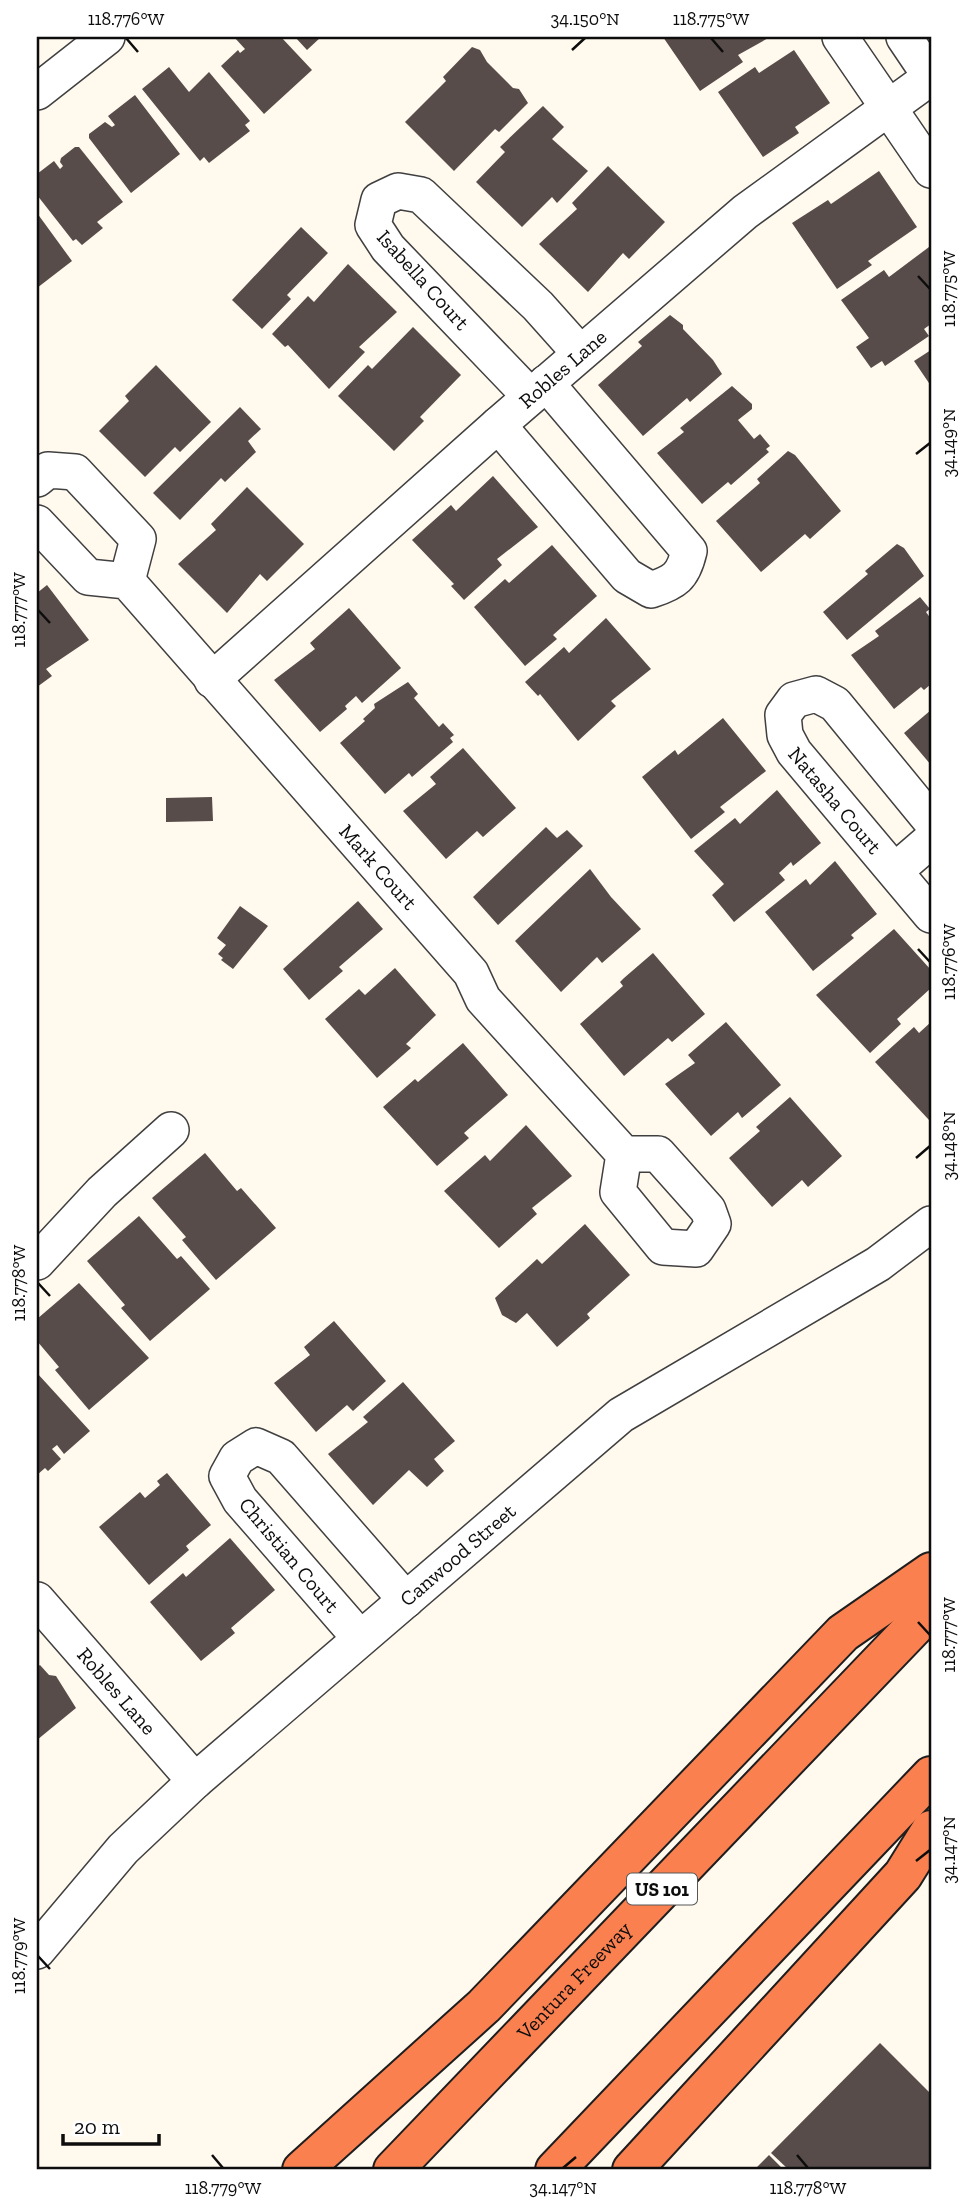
<svg xmlns="http://www.w3.org/2000/svg" width="968" height="2207" font-family="'Zilla Slab',serif">
<style>
.building{fill:#574c49}
.lines{fill:none;stroke-linecap:round;stroke-linejoin:round}
.minor-casing{stroke:#404040;stroke-width:38}
.highway-casing{stroke:#1e1e1e;stroke-width:42}
.minor{stroke:#fff;stroke-width:35}
.highway{stroke:#fb8050;stroke-width:38}
.ticks{fill:none;stroke:#0d0d0d;stroke-width:2.5}
.labels{text-anchor:middle;stroke-width:7;stroke-linejoin:round;paint-order:stroke}
.shield{fill:#fff;stroke:#565656;stroke-width:2}
.shield-label{font-size:19px;font-weight:bold;fill:#0d0d0d}
.street-label{font-size:21px;fill:#0d0d0d;stroke:#fff}
.neatline{fill:none;stroke:#0d0d0d;stroke-width:2.5}
.ticks-label{font-size:18px;text-anchor:middle;fill:#0d0d0d}
</style>
<rect width="100%" height="100%" fill="#fff9ee"/>
<!-- building -->
<path class="building" d="M 234,37 L 281,37 L 312,70 L 264,114 L 221,66 L 238,50 L 240,53 L 245,49 Z
M 295,37 L 321,37 L 307,50 Z
M 663,37 L 770,37 L 738,55 L 743,62 L 700,91 Z
M 472,47 L 480,50 L 487,62 L 513,88 L 519,89 L 528,103 L 499,132 L 495,129 L 454,171 L 405,122 L 446,81 L 443,77 Z
M 794,50 L 830,103 L 795,127 L 799,133 L 763,157 L 718,92 L 755,67 L 759,73 Z
M 169,67 L 189,92 L 209,72 L 250,121 L 245,125 L 250,131 L 209,163 L 204,157 L 200,161 L 142,89 Z
M 135,95 L 180,154 L 131,193 L 89,138 L 89,134 L 105,122 L 112,127 L 115,125 L 108,116 Z
M 543,106 L 564,127 L 552,139 L 588,171 L 557,203 L 552,197 L 522,227 L 476,182 L 505,152 L 500,147 Z
M 75,147 L 79,147 L 123,202 L 97,222 L 103,228 L 82,245 L 76,239 L 73,241 L 37,195 L 37,174 L 54,161 L 60,169 L 63,166 L 60,162 L 61,158 Z
M 608,166 L 665,222 L 629,259 L 623,253 L 588,292 L 539,244 L 577,209 L 572,203 Z
M 879,171 L 917,227 L 868,261 L 872,265 L 837,289 L 792,223 L 828,200 L 831,204 Z
M 37,213 L 72,261 L 37,288 Z
M 301,227 L 328,253 L 287,295 L 291,299 L 262,329 L 232,300 Z
M 929,247 L 931,324 L 924,329 L 929,336 L 885,366 L 882,361 L 871,368 L 856,347 L 869,338 L 841,300 L 884,270 L 889,277 Z
M 348,264 L 397,312 L 359,347 L 365,352 L 329,389 L 288,345 L 285,347 L 272,334 L 308,296 L 314,302 Z
M 670,315 L 683,325 L 683,329 L 713,360 L 722,374 L 690,402 L 687,398 L 643,436 L 598,385 L 642,346 L 638,342 Z
M 413,327 L 461,375 L 420,417 L 424,421 L 394,451 L 338,396 L 368,365 L 372,369 Z
M 931,350 L 931,386 L 914,361 Z
M 156,365 L 211,422 L 180,452 L 175,447 L 145,477 L 99,431 L 129,401 L 125,396 Z
M 732,386 L 752,404 L 752,409 L 738,420 L 754,439 L 760,434 L 770,446 L 766,449 L 769,452 L 731,485 L 728,482 L 702,504 L 657,453 L 684,432 L 680,428 Z
M 240,407 L 261,429 L 248,441 L 256,452 L 225,482 L 221,478 L 180,520 L 153,493 Z
M 788,451 L 795,455 L 841,511 L 810,539 L 805,534 L 761,572 L 716,521 L 760,483 L 757,479 Z
M 493,476 L 538,527 L 497,559 L 502,565 L 464,600 L 451,586 L 454,584 L 412,540 L 451,505 L 456,511 Z
M 247,487 L 304,544 L 267,581 L 260,574 L 227,613 L 178,564 L 216,530 L 211,524 Z
M 897,544 L 904,548 L 924,576 L 847,640 L 823,612 L 868,574 L 865,571 Z
M 552,545 L 597,596 L 553,635 L 557,639 L 525,666 L 474,607 L 505,579 L 509,583 Z
M 47,585 L 89,640 L 46,669 L 52,676 L 37,687 L 37,593 Z
M 920,597 L 930,609 L 926,612 L 931,619 L 931,684 L 924,690 L 921,687 L 894,709 L 851,655 L 879,636 L 875,631 Z
M 349,608 L 401,668 L 362,703 L 356,696 L 345,706 L 347,709 L 320,732 L 274,680 L 315,649 L 310,643 Z
M 606,618 L 651,669 L 611,701 L 616,706 L 578,741 L 540,694 L 538,696 L 525,682 L 564,647 L 569,653 Z
M 408,682 L 418,694 L 414,698 L 439,727 L 443,723 L 454,735 L 450,738 L 453,742 L 412,777 L 409,773 L 385,794 L 340,743 L 365,721 L 363,719 L 375,708 L 374,704 Z
M 931,710 L 931,765 L 904,733 Z
M 723,718 L 766,771 L 720,807 L 725,812 L 691,839 L 642,777 L 675,750 L 678,755 Z
M 463,748 L 516,808 L 483,837 L 477,831 L 446,859 L 403,811 L 436,784 L 430,777 Z
M 777,790 L 821,843 L 793,866 L 791,862 L 779,873 L 785,880 L 734,922 L 712,895 L 724,884 L 694,851 L 735,818 L 740,824 Z
M 212,797 L 213,821 L 166,822 L 166,798 Z
M 546,827 L 557,838 L 567,830 L 583,846 L 498,925 L 473,897 Z
M 835,861 L 877,914 L 851,935 L 854,938 L 813,971 L 765,912 L 806,879 L 810,885 Z
M 590,869 L 611,897 L 641,929 L 602,963 L 597,957 L 561,992 L 515,941 Z
M 358,901 L 383,929 L 339,967 L 343,971 L 309,1000 L 283,969 Z
M 240,906 L 268,926 L 233,969 L 221,960 L 223,958 L 218,954 L 226,945 L 217,938 Z
M 894,929 L 931,970 L 931,988 L 897,1019 L 901,1024 L 870,1053 L 816,995 Z
M 653,953 L 705,1014 L 672,1042 L 668,1038 L 624,1076 L 580,1024 L 623,986 L 620,982 L 624,978 Z
M 395,968 L 436,1015 L 406,1044 L 411,1048 L 377,1078 L 325,1019 L 359,989 L 365,995 Z
M 726,1022 L 781,1085 L 742,1118 L 738,1112 L 711,1136 L 665,1084 L 695,1063 L 688,1055 Z
M 931,1022 L 931,1118 L 929,1120 L 875,1062 L 914,1027 L 919,1033 Z
M 463,1043 L 508,1095 L 464,1133 L 469,1138 L 437,1166 L 383,1107 L 415,1079 L 418,1082 Z
M 790,1097 L 842,1156 L 808,1187 L 802,1180 L 772,1207 L 729,1158 L 760,1131 L 756,1127 Z
M 526,1125 L 572,1176 L 532,1208 L 537,1214 L 499,1248 L 444,1191 L 485,1155 L 490,1161 Z
M 205,1153 L 237,1191 L 241,1188 L 276,1228 L 216,1280 L 182,1240 L 186,1237 L 152,1198 Z
M 139,1216 L 177,1259 L 181,1256 L 210,1289 L 150,1341 L 121,1308 L 125,1305 L 87,1261 Z
M 585,1224 L 630,1275 L 587,1314 L 590,1318 L 557,1347 L 527,1313 L 516,1323 L 502,1315 L 495,1298 L 537,1259 L 542,1264 Z
M 79,1283 L 149,1358 L 89,1410 L 55,1370 L 59,1367 L 37,1341 L 37,1319 Z
M 334,1321 L 386,1381 L 353,1411 L 347,1405 L 316,1432 L 274,1383 L 310,1355 L 304,1347 Z
M 37,1373 L 90,1431 L 64,1454 L 57,1445 L 52,1449 L 61,1459 L 48,1471 L 45,1468 L 37,1475 Z
M 403,1382 L 455,1441 L 434,1459 L 444,1471 L 427,1487 L 409,1470 L 373,1505 L 328,1454 L 368,1422 L 363,1417 Z
M 167,1473 L 211,1525 L 186,1546 L 189,1550 L 149,1585 L 99,1527 L 140,1492 L 145,1498 L 160,1485 L 157,1481 Z
M 230,1538 L 275,1590 L 231,1628 L 235,1633 L 201,1661 L 150,1602 L 183,1573 L 186,1577 Z
M 40,1665 L 49,1675 L 56,1676 L 76,1708 L 37,1740 L 37,1667 Z
M 880,2043 L 931,2094 L 931,2170 L 789,2170 L 771,2153 Z
M 769,2155 L 784,2170 L 754,2170 Z"/>
<g class="lines">
<defs>
<g id="minor">
<path d="M 840,37 L 931,170"/>
<path d="M 904,37 L 931,77"/>
<path d="M 37,92 L 107,37"/>
<path d="M 530,396 L 388,248 L 373,225 L 379,200 L 398,191 L 421,195 L 538,306 L 580,353"/>
<path d="M 498,425 L 627,576 L 651,590 C 675,582 683,577 689,551 L 546,383"/>
<path d="M 37,479 L 48,470 L 75,472 L 138,539 L 127,581"/>
<path id="s1" d="M 37,523 L 88,577 L 127,581 L 471,973 L 483,999 L 624,1154 L 658,1154 L 708,1210 L 713,1224 L 696,1249 L 663,1247 L 618,1192 L 624,1154"/>
<path id="s2" d="M 212,680 L 498,425 L 745,212 L 931,77"/>
<path id="s3" d="M 931,821 L 835,704 L 816,694 L 794,700 L 783,715 L 785,735 L 794,752 L 931,915"/>
<path d="M 895,871 L 931,840"/>
<path d="M 37,1262 L 102,1192 L 171,1130"/>
<path id="s4" d="M 37,1600 L 195,1781"/>
<path d="M 360,1638 L 240,1500 L 227,1476 L 237,1458 L 256,1446 L 281,1457 L 406,1600"/>
<path id="s5" d="M 37,1951 L 123,1849 L 195,1781 L 621,1415 L 878,1264 L 931,1224"/>
</g>
<g id="highway">
<path d="M 302,2170 L 484,2006 L 843,1633 L 931,1572"/>
<path id="s6" d="M 393,2170 L 931,1609"/>
<path d="M 555,2170 L 931,1776"/>
<path d="M 632,2170 L 903,1875 L 931,1830"/>
</g>
</defs>
<!-- minor casing -->
<use href="#minor" class="minor-casing"/>
<!-- highway casing -->
<use href="#highway" class="highway-casing"/>
<!-- minor -->
<use href="#minor" class="minor"/>
<!-- highway -->
<use href="#highway" class="highway"/>
</g>
<!-- ticks -->
<path class="ticks" d="M 126,38 L 138,52M 711,38 L 723,52M 572,50 L 585,38M 918,276 L 930,289M 916,454 L 930,443M 38,610 L 50,623M 918,949 L 930,962M 916,1158 L 930,1146M 38,1283 L 50,1296M 918,1622 L 930,1635M 916,1861 L 930,1850M 38,1956 L 50,1969M 212,2155 L 223,2168M 797,2155 L 808,2168M 563,2168 L 576,2157"/>
<g class="labels">
<!-- shield labels -->
<rect class="shield" x="627" y="1873.5" width="70" height="31" rx="5"/>
<g class="shield-label">
<text x="662" y="1896">US 101</text>
</g>
<!-- street labels -->
<g class="street-label">
<text transform="translate(423 280) rotate(48)" y="7">Isabella Court</text>
<text dy="7" stroke="none"><textPath href="#s2" startOffset="469">Robles Lane</textPath></text>
<text dy="7" stroke="none"><textPath href="#s3" startOffset="317">Natasha Court</textPath></text>
<text dy="7" stroke="none"><textPath href="#s1" startOffset="494">Mark Court</textPath></text>
<text transform="translate(289 1555) rotate(50)" y="7">Christian Court</text>
<text dy="7" stroke="none"><textPath href="#s5" startOffset="579">Canwood Street</textPath></text>
<text dy="7" stroke="none"><textPath href="#s4" startOffset="121">Robles Lane</textPath></text>
<text dy="7" stroke="none"><textPath href="#s6" startOffset="262">Ventura Freeway</textPath></text>
</g>
</g>
<!-- border -->
<rect width="968" height="2207" fill="none" stroke="#ffffff" stroke-width="77"/>
<!-- scale -->
<path d="M63 2134v10h96v-10" fill="none" stroke="#0d0d0d" stroke-width="3.5"/>
<text x="74" y="2134" font-size="21" fill="#0d0d0d" stroke="#ffffff" stroke-width="5" paint-order="stroke">20 m</text>
<rect x="38" y="38" width="892" height="2130" class="neatline"/>
<g class="ticks-label">
<text x="126" y="25">118.776°W</text>
<text x="585" y="25">34.150°N</text>
<text x="711" y="25">118.775°W</text>
<text transform="translate(949 289) rotate(-90)" y="6">118.775°W</text>
<text transform="translate(949 443) rotate(-90)" y="6">34.149°N</text>
<text transform="translate(19 610) rotate(-90)" y="6">118.777°W</text>
<text transform="translate(949 962) rotate(-90)" y="6">118.776°W</text>
<text transform="translate(949 1146) rotate(-90)" y="6">34.148°N</text>
<text transform="translate(19 1283) rotate(-90)" y="6">118.778°W</text>
<text transform="translate(949 1635) rotate(-90)" y="6">118.777°W</text>
<text transform="translate(949 1850) rotate(-90)" y="6">34.147°N</text>
<text transform="translate(19 1956) rotate(-90)" y="6">118.779°W</text>
<text x="223" y="2194">118.779°W</text>
<text x="563" y="2194">34.147°N</text>
<text x="808" y="2194">118.778°W</text>
</g>
</svg>
